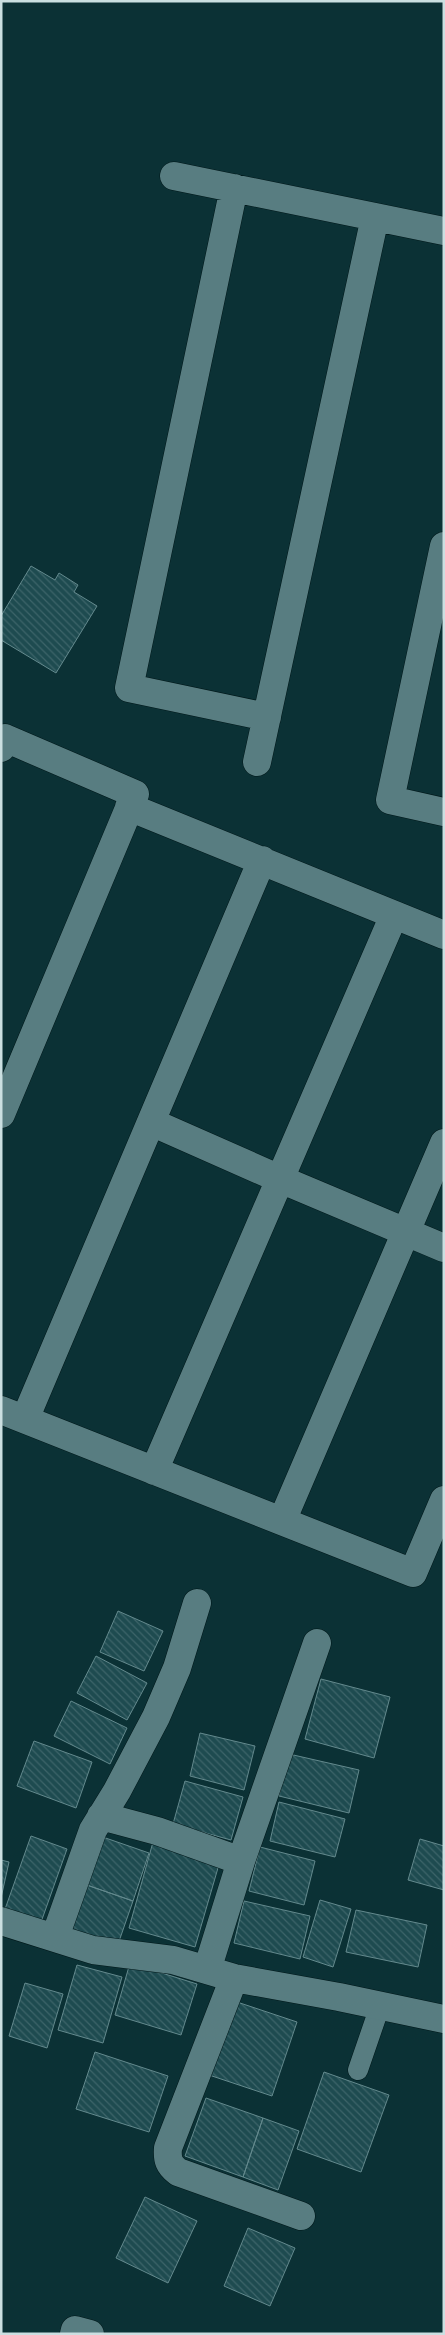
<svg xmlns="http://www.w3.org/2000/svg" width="445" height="2335" font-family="Spectral,serif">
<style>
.building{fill:url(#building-back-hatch);stroke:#63898d}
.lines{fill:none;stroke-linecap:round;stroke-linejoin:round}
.service-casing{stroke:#00181a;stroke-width:21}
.minor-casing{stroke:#00181a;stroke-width:29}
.service{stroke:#587d81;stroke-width:20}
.minor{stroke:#587d81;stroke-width:28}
</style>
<defs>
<pattern id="building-back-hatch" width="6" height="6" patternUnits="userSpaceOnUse" patternTransform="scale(1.25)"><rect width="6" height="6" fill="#1e4b50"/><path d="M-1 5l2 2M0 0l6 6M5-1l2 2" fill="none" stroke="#3d6469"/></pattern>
</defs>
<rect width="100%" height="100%" fill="#0b3135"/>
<!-- building -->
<path class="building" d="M 31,566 L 55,580 L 59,573 L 78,585 L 74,592 L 97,606 L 56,673 L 1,640 L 1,616 Z
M 118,1611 L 163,1631 L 144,1671 L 100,1652 Z
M 96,1656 L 147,1683 L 127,1720 L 77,1693 Z
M 321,1679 L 390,1697 L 374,1758 L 305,1739 Z
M 71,1701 L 127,1728 L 110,1764 L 54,1736 Z
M 200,1733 L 255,1746 L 244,1790 L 190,1776 Z
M 34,1741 L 92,1762 L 76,1808 L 17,1786 Z
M 289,1754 L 359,1770 L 349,1813 L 279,1796 Z
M 185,1781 L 243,1797 L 231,1840 L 173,1824 Z
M 279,1802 L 345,1819 L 335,1857 L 270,1841 Z
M 94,1834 L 149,1853 L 133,1901 L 78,1882 Z
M 31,1836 L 67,1849 L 40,1925 L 4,1912 Z
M 420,1839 L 444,1846 L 444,1890 L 408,1880 Z
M 153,1842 L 220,1861 L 195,1947 L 129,1928 Z
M 260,1847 L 315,1861 L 304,1905 L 249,1891 Z
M 1,1860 L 9,1862 L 1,1898 Z
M 78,1882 L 133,1901 L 116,1950 L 61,1931 Z
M 320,1900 L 351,1909 L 333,1967 L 303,1957 Z
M 244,1901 L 310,1916 L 300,1959 L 234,1943 Z
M 356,1910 L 427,1925 L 418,1967 L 346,1952 Z
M 130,1963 L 197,1984 L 181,2035 L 115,2015 Z
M 77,1965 L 122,1977 L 103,2043 L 58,2030 Z
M 25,1983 L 63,1994 L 47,2048 L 9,2036 Z
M 234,2001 L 297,2022 L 272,2096 L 209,2075 Z
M 95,2052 L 168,2076 L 149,2132 L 76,2109 Z
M 324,2072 L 389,2095 L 361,2172 L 297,2149 Z
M 206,2098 L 263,2118 L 243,2177 L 185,2156 Z
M 263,2118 L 299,2131 L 278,2190 L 243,2177 Z
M 145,2197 L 197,2221 L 168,2283 L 116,2258 Z
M 248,2228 L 295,2248 L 270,2306 L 224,2286 Z"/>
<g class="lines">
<defs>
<path id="service" d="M 358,2070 L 380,2006"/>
<path id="minor" d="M 174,176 L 444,231
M 234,188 L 129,688 L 267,717
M 444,546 L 390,800 L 444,812
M 1,748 L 5,738 L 135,794 L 1,1114
M 257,762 L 375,217
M 129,807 L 444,935
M 151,1122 L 280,1179 L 444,1248
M 1,1410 L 413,1573 L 444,1500
M 25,1419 L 262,860
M 154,1471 L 394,915
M 282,1521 L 444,1143
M 101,1816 L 157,1831 L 241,1861
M 1,1921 L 93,1950 L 173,1960 L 234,1978 L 339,1997 L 444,2019
M 55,1937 L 93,1830 L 117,1791 L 156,1717 L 177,1668 L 197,1603
M 207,1970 L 241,1861 L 317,1643
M 234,1978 L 168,2148 C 167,2160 169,2165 178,2172 L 301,2216
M 74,2334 L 75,2330 L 90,2334"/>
</defs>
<!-- service casing -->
<use href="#service" class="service-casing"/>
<!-- minor casing -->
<use href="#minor" class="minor-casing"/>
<!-- service -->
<use href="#service" class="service"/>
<!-- minor -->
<use href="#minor" class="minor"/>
</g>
<!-- border -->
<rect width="445" height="2335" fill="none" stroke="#cbdfe1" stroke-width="5"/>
</svg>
